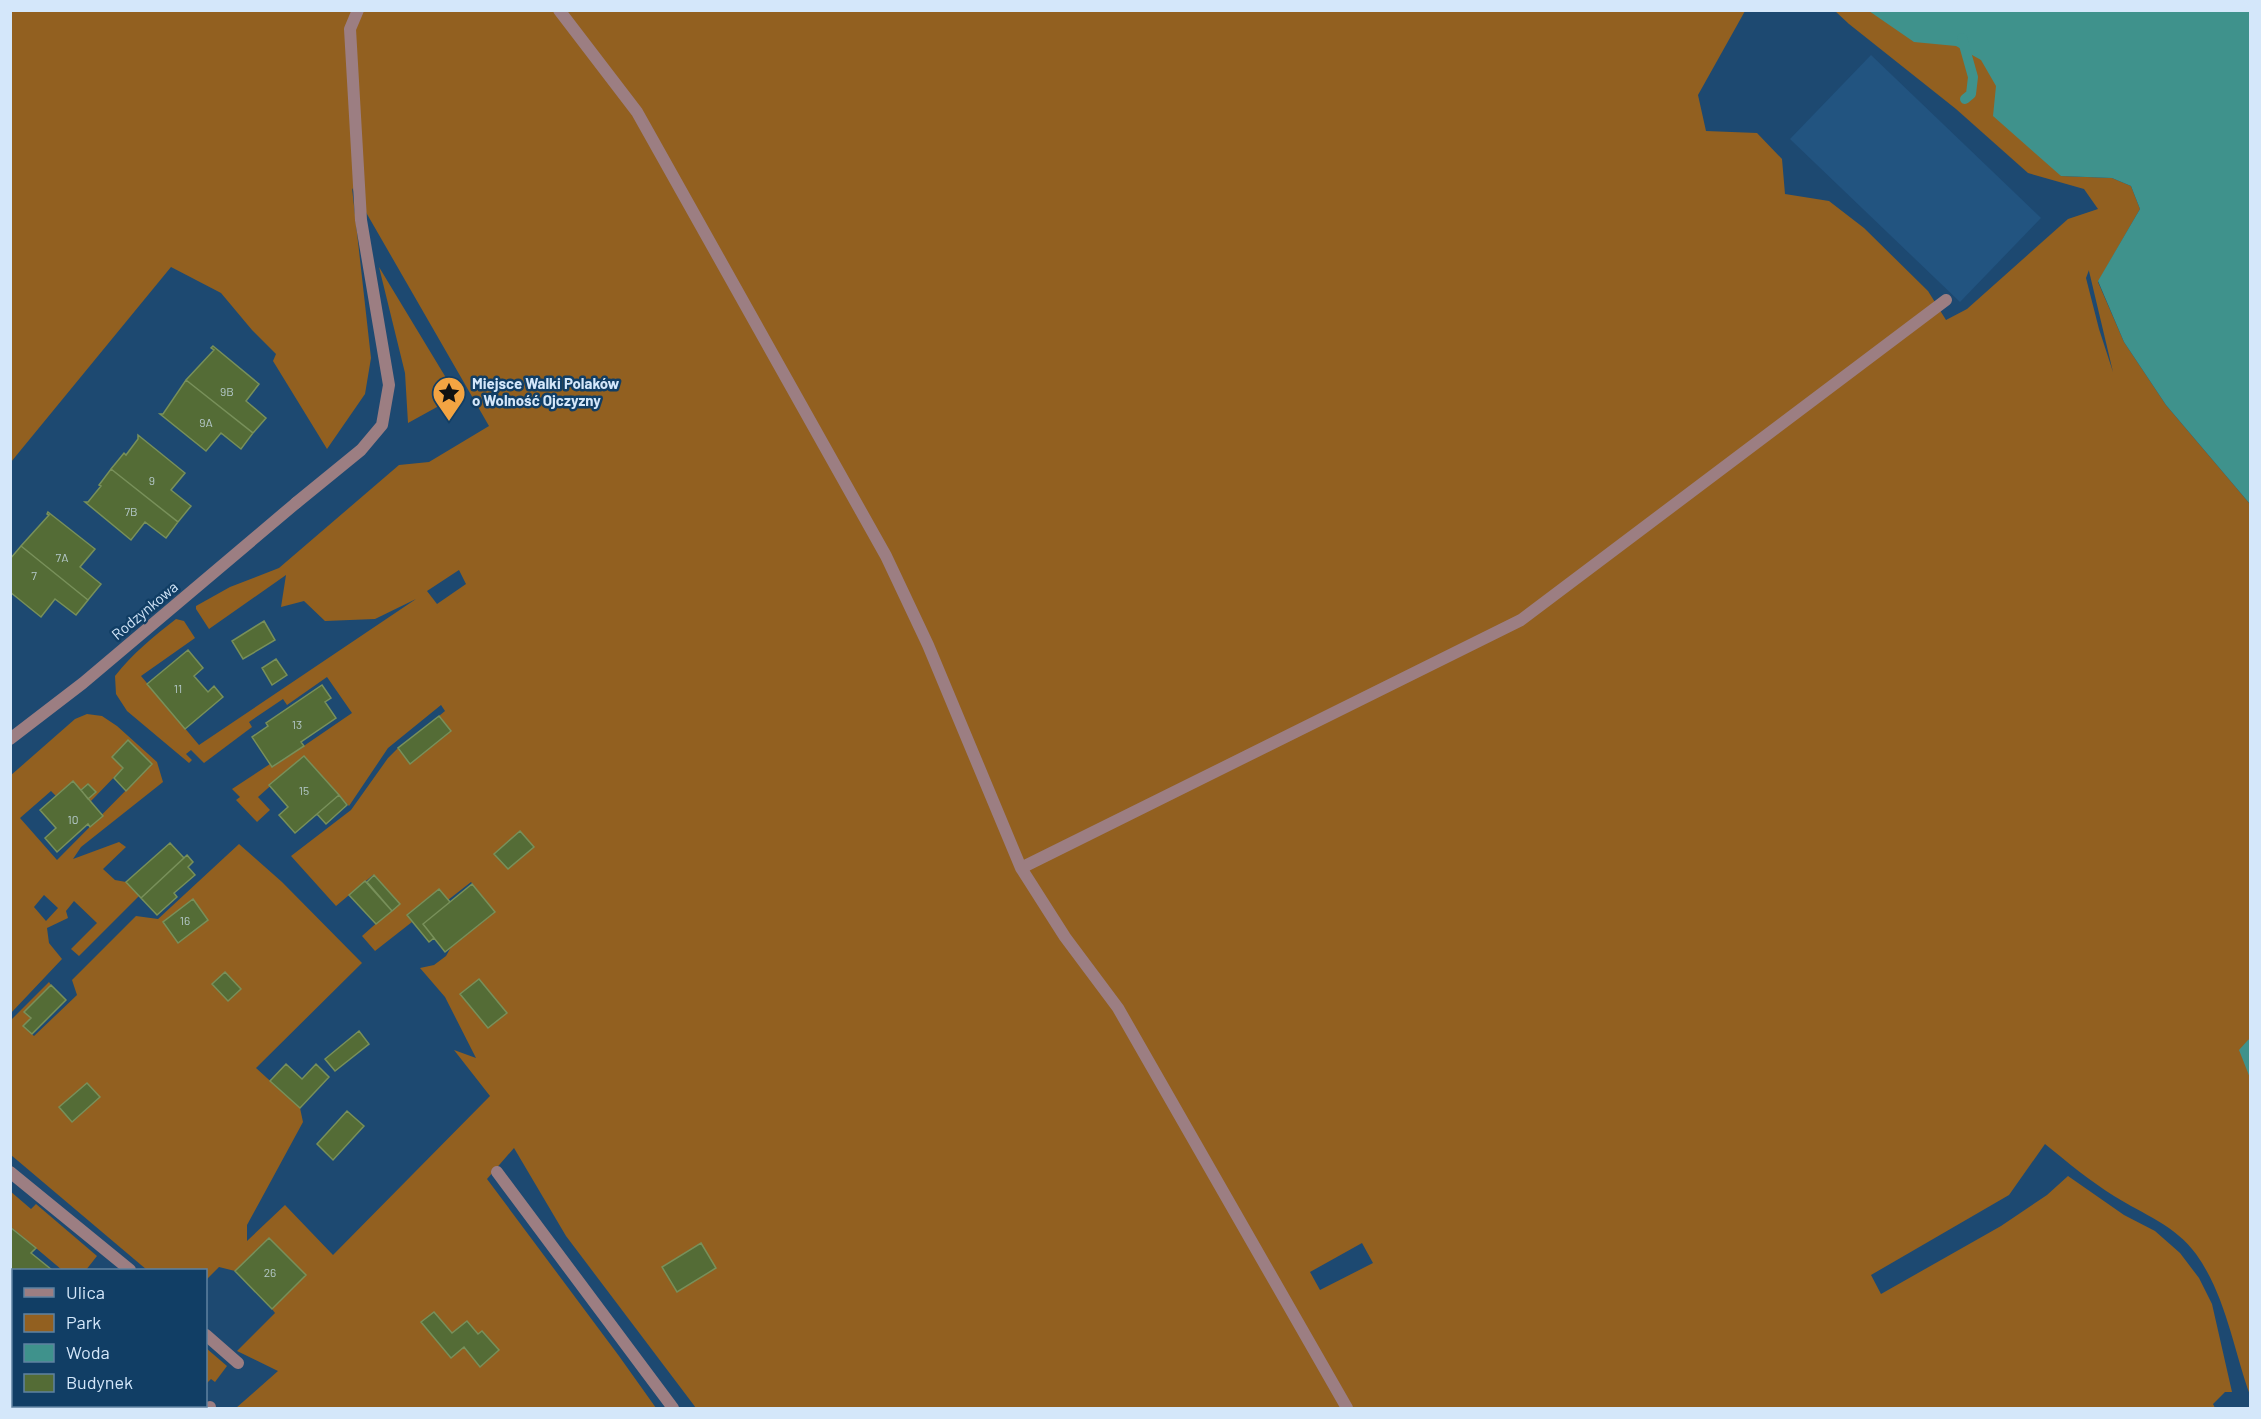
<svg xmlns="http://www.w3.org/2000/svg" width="2261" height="1419" font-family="Barlow,sans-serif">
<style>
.built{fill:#225480}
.green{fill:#926020;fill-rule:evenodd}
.water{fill:#3f928c}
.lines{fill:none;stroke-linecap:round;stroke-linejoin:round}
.stream{stroke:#3f928c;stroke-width:10}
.building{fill:#546c36;stroke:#78905a;stroke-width:1.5}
.lane{stroke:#9c7e82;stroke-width:12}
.street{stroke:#9c7e82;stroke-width:12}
.labels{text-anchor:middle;stroke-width:5;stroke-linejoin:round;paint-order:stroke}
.number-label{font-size:12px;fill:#b4c8c9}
.poi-label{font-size:15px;font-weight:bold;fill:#d4e7fa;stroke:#113e65;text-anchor:start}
.street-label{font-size:15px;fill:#d4e7fa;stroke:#113e65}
</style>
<rect width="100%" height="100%" fill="#1d4971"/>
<!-- built -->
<path class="built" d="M 1871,55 L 2041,218 L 1960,302 L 1790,139 Z"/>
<!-- green -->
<path class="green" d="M 350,10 L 355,16 L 362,10 L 1745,11 L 1698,95 L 1706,131 L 1757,133 L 1782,159 L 1785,194 L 1829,201 L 1864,228 L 1928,291 L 1946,320 L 1967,309 L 2068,219 L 2098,209 L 2084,189 L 2028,173 L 1956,109 L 1849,24 L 1835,11 L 1884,11 L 1966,30 L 2061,176 L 2112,178 L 2131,186 L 2140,209 L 2098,282 L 2124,342 L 2166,405 L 2250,504 L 2250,1395 C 2233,1348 2226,1296 2196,1254 C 2176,1226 2143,1214 2114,1196 C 2090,1181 2067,1162 2045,1144 L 2009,1195 L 1871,1275 L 1881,1294 L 2001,1226 L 2047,1195 L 2068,1176 L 2124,1215 L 2155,1231 L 2180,1253 L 2199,1278 L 2212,1304 L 2232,1392 L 2225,1392 L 2213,1404 L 2215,1408 L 696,1408 L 566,1236 L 514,1148 L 487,1179 L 619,1356 L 656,1408 L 236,1408 L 278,1371 L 237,1351 L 275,1313 L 272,1309 L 269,1238 L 235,1271 L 219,1267 L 206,1280 L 206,1270 L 147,1270 L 11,1155 L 11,1020 L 49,982 L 51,985 L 24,1012 L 31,1018 L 23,1026 L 34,1036 L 77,995 L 72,980 L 136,916 L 158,919 L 239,844 L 282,882 L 362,963 L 256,1068 L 300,1108 L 303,1122 L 247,1225 L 247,1241 L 285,1205 L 333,1255 L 490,1096 L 454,1050 L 476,1058 L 445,997 L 420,968 L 434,965 L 446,956 L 451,947 L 495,912 L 471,882 L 448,900 L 439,889 L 407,915 L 412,922 L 375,951 L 362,936 L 399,903 L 373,875 L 336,906 L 291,856 L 351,810 L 388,758 L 398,748 L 410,763 L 451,731 L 439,716 L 445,711 L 441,705 L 388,748 L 349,806 L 304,756 L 258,797 L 270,810 L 257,822 L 236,800 L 240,797 L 232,789 L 270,764 L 273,767 L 352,713 L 327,677 L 287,705 L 283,699 L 249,722 L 252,727 L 204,763 L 191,750 L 186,754 L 192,760 L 189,763 L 127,711 L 116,694 L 115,676 C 132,654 154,636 176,619 L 184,621 L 195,638 L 141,676 L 199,745 L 416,599 L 375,619 L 325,621 L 304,601 L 281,607 L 286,575 L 209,629 L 196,609 L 196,606 L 230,587 L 279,568 L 399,465 L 429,462 L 489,426 L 352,188 L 371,358 L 365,394 L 327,449 L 273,361 L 276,354 L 252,330 L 221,293 L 171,267 L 11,462 L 10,11 ZM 2089,270 L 2089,271 L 2113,372 L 2099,329 L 2086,278 ZM 459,570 L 466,584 L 437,604 L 427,591 ZM 1362,1243 L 1373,1263 L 1320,1290 L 1310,1272 Z
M 379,267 L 457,396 L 408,423 L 405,373 Z
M 87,714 L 102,716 L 117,726 L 157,762 L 163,782 L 81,847 L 73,859 L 119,842 L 126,847 L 103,869 L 115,880 L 126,882 L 139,896 L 79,956 L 71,949 L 97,923 L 74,901 L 66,911 L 68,918 L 47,928 L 49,943 L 62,959 L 11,1013 L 10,776 L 75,719 ZM 128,741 L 152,764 L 57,860 L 20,818 L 51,791 L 56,796 L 72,782 L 81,790 L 88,784 L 96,792 L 88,799 L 91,801 L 123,768 ZM 44,895 L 58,908 L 46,921 L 34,907 Z
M 10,1191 L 31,1209 L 36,1204 L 97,1256 L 86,1270 L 62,1270 L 11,1227 Z
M 206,1348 L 227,1366 L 215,1382 L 211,1379 L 207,1383 L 206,1382 Z"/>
<!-- water -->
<path class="water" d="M 1869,11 L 2250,11 L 2250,504 L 2166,405 L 2124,342 L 2098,281 L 2140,209 L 2131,186 L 2112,178 L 2061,176 L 1993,116 L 1996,86 L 1981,60 L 1956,46 L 1914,42 Z
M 2250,1039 L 2250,1078 L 2239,1050 L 2248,1040 Z"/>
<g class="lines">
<!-- stream -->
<path class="stream" d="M 1962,38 L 1973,77 L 1971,94 L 1965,99"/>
</g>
<!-- building -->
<path class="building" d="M 213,346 L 259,384 L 246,401 L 266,418 L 253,433 L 186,380 L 214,350 L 211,348 Z
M 186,380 L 253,433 L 241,449 L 221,433 L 206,451 L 160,414 L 163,414 Z
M 138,435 L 185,473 L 171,490 L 191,506 L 178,522 L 111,469 L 124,453 L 126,455 L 138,439 Z
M 111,469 L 178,522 L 166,538 L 145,522 L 131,540 L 85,502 L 88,502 L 101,486 L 99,485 Z
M 48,512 L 95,549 L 80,567 L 101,584 L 88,600 L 21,546 L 49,515 L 47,514 Z
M 21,546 L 88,600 L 76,615 L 55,599 L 41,617 L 10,592 L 10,559 Z
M 264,621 L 275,640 L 243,659 L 232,641 Z
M 188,650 L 203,668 L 194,676 L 208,692 L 214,686 L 223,697 L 185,729 L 147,684 Z
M 276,659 L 287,675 L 272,685 L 262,668 Z
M 322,685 L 331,698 L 325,702 L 336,718 L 301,742 L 304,746 L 272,767 L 252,737 L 268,726 L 266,723 Z
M 439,716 L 451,731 L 410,764 L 398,748 Z
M 128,740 L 152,764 L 126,791 L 114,778 L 123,768 L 112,757 Z
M 304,756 L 339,795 L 295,833 L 279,815 L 288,807 L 269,785 Z
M 73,781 L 103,816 L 90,827 L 88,824 L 57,852 L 45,838 L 56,828 L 40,810 Z
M 88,784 L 96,792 L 88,799 L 81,790 Z
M 339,795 L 347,805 L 326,824 L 317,814 Z
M 520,831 L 534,847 L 508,869 L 494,854 Z
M 170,843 L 184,858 L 141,898 L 126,882 Z
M 187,855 L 193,862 L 188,867 L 195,875 L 174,893 L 177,897 L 157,915 L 141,898 Z
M 374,875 L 400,904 L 392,911 L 367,882 Z
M 365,881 L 392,911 L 376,924 L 349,895 Z
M 472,884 L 495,912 L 445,952 L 423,924 Z
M 439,889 L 450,902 L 423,924 L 434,938 L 429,942 L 407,915 Z
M 193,899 L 208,920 L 178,943 L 163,922 Z
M 225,972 L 241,989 L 228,1001 L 212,984 Z
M 479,979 L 507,1013 L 488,1028 L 460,994 Z
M 51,985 L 66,1000 L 32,1034 L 23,1026 L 31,1018 L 24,1012 Z
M 359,1031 L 369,1044 L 335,1071 L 325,1059 Z
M 286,1064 L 302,1079 L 316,1064 L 329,1077 L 300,1108 L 270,1081 Z
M 87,1083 L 100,1097 L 72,1122 L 59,1107 Z
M 347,1111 L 364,1126 L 333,1160 L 317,1144 Z
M 10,1227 L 36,1248 L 31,1253 L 52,1270 L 14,1270 L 14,1278 L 10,1276 Z
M 269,1238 L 306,1275 L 272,1309 L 235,1271 Z
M 701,1243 L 716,1268 L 677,1292 L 662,1267 Z
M 10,1276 L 14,1278 L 14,1320 L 10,1324 Z
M 434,1312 L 452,1333 L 467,1321 L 478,1334 L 482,1331 L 499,1350 L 480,1367 L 464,1347 L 451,1358 L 421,1322 Z
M 92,1406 L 160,1406 L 158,1408 L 96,1408 Z"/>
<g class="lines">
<!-- lane -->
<path class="lane" d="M 559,10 L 637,112 L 886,556 L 928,645 L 1021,868 L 1065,937 L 1118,1008 L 1347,1408
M 296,503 L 361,450 L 382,425 L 389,385 L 361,220 L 350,29 L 358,10
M 1021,868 L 1521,620 L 1946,300
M 10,1172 L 130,1270
M 497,1172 L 673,1408
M 206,1335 L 238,1363
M 10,1383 L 14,1379
M 209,1408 L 210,1407"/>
<!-- street -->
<path class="street" d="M 10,739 L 83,683 L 296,503"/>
</g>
<!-- icons -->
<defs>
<symbol id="sight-pin" viewBox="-11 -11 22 30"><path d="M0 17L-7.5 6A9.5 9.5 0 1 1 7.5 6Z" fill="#f3a442" stroke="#113e65"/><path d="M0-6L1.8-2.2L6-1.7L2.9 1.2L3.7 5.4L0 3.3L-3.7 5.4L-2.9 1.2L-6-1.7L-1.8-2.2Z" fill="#111"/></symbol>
</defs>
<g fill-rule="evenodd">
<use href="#sight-pin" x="430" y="374" width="38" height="52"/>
</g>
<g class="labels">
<!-- number labels -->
<g class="number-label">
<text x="227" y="396">9B</text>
<text x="206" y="427">9A</text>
<text x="152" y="485">9</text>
<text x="131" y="516">7B</text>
<text x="62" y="562">7A</text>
<text x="34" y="580">7</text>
<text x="178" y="693">11</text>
<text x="297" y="729">13</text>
<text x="304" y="795">15</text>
<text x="73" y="824">10</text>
<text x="185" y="925">16</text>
<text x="270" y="1277">26</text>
</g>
<!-- poi labels -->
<g class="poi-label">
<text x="472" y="389">Miejsce Walki Polaków<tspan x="472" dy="17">o Wolność Ojczyzny</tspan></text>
</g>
<!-- street labels -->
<g class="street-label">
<text transform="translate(145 611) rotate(-40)" y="5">Rodzynkowa</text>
</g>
</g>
<!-- border -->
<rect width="2261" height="1419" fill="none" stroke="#d4e7fa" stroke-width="24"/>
<!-- legend -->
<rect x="12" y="1269" width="195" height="138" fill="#113e65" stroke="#5f82a1" stroke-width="1.5"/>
<rect x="24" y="1288" width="30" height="9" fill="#9c7e82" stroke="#5f82a1" stroke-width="1.5"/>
<text x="66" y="1299" font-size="18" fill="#d4e7fa">Ulica</text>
<rect x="24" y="1314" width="30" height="18" fill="#926020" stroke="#5f82a1" stroke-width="1.5"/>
<text x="66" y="1329" font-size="18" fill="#d4e7fa">Park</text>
<rect x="24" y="1344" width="30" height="18" fill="#3f928c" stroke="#5f82a1" stroke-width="1.5"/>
<text x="66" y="1359" font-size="18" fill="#d4e7fa">Woda</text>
<rect x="24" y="1374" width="30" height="18" fill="#546c36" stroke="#5f82a1" stroke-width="1.5"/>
<text x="66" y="1389" font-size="18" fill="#d4e7fa">Budynek</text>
</svg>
